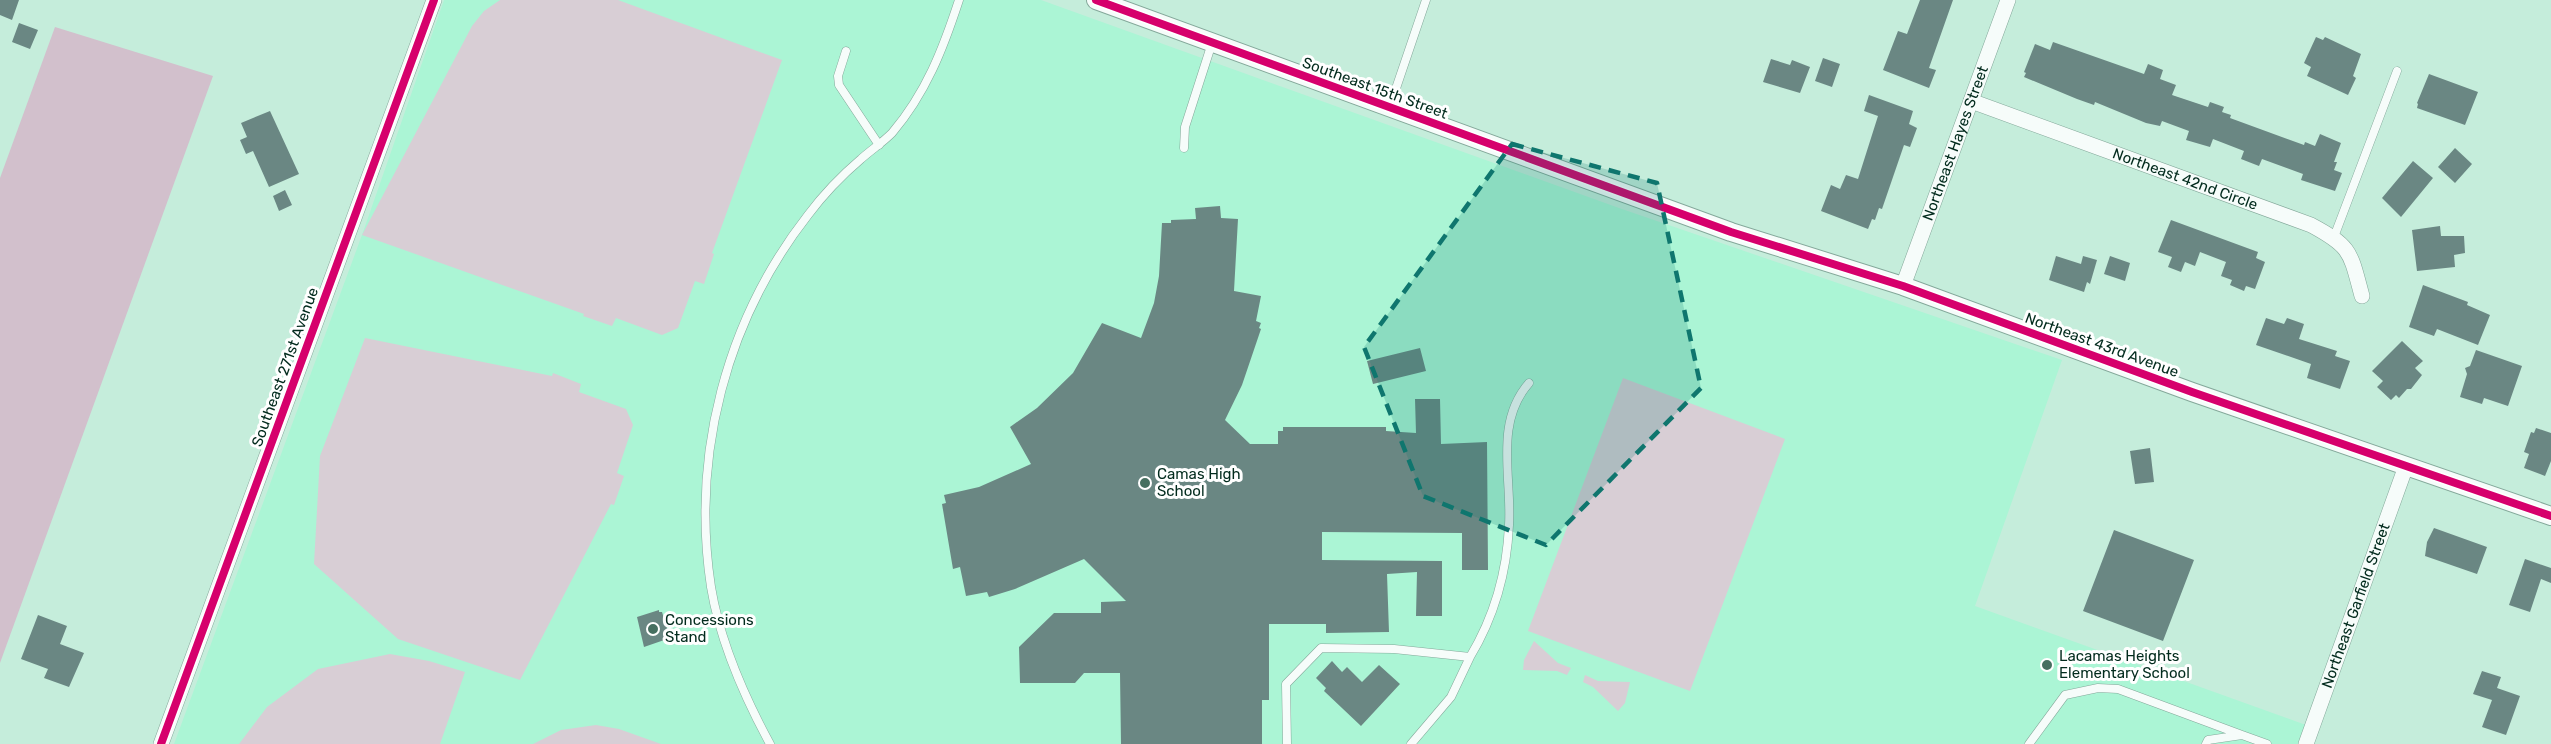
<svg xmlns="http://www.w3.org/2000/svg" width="2551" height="744" font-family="Rubik,sans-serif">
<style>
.built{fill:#abf5d5}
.green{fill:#d8ced5}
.forest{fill:#d2c0cc}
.building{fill:#6a8783}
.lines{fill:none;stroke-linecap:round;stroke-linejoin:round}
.service-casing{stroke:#84a89a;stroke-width:9}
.minor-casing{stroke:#84a89a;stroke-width:16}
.tertiary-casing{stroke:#84a89a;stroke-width:20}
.service{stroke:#f6fcfa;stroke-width:8}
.minor{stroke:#f6fcfa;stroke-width:15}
.tertiary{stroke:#f6fcfa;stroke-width:18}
.cycleway-casing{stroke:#fff;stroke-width:11}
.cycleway{stroke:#d6006c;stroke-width:8}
.marked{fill:#0f766e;fill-opacity:0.2;stroke:#0f766e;stroke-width:4.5;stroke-dasharray:12 8;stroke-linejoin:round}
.poi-dot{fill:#466f60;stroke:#fff;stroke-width:2}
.labels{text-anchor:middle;stroke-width:6;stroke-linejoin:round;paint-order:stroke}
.street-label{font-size:15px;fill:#022b1d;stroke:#fff}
.poi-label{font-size:15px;fill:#022b1d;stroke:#fff;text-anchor:start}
</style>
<rect width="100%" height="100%" fill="#c5eddb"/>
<!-- built -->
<path class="built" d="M 444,0 L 1041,0 L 1619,208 L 2062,360 L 1975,606 L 2306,725 L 2299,744 L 174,744 L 362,235 Z"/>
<!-- green -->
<path class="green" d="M 500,0 L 618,0 L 782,60 L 712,253 L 714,254 L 704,284 L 695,281 L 678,328 L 662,335 L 616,318 L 612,326 L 583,316 L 584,314 L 362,235 L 472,26 L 484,11 Z
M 365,338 L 552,376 L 553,373 L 581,384 L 579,392 L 626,409 L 633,425 L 617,473 L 624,476 L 614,505 L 611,504 L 520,680 L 398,639 L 314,564 L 320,456 Z
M 1623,378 L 1785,439 L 1690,691 L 1528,631 Z
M 1534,641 L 1558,663 L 1571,668 L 1567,675 L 1557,671 L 1523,670 L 1524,660 Z
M 390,654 L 429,661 L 465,672 L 440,744 L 239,744 L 267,707 L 318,669 Z
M 1585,675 L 1598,681 L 1630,682 L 1625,703 L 1618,711 L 1593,687 L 1583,682 Z
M 596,725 L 619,729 L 661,744 L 533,744 L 561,730 Z"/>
<!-- forest -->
<path class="forest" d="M 55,27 L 213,76 L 0,663 L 0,178 Z"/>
<!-- building -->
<path class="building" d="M 0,0 L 19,0 L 12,20 L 0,15 Z
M 1920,0 L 1953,0 L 1929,68 L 1936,70 L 1929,88 L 1883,70 L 1898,31 L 1907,34 Z
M 19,23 L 38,30 L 30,49 L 12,42 Z
M 2316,37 L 2323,40 L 2325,37 L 2361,54 L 2353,76 L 2356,78 L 2348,95 L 2307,76 L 2311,67 L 2304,63 Z
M 2053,42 L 2144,74 L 2148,64 L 2163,70 L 2160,79 L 2176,85 L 2172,95 L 2208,107 L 2210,102 L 2224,107 L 2222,112 L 2231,115 L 2230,118 L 2304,145 L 2305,142 L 2315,146 L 2320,134 L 2341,143 L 2334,162 L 2337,162 L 2334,170 L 2342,173 L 2335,191 L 2301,180 L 2303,174 L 2262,159 L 2259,166 L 2241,159 L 2244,151 L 2213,139 L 2210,147 L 2186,140 L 2189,131 L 2162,121 L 2160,126 L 2146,123 L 2095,102 L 2094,105 L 2077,99 L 2024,77 L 2026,73 L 2024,72 L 2035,44 L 2050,50 Z
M 1823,58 L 1840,64 L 1832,87 L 1815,81 Z
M 1771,59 L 1790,65 L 1792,60 L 1810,67 L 1800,93 L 1763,82 Z
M 2429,74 L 2478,92 L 2465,125 L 2417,108 L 2418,104 L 2417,103 Z
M 1869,95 L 1913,111 L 1909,124 L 1917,128 L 1910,147 L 1904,145 L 1882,209 L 1879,208 L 1875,220 L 1872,219 L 1868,229 L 1821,211 L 1831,185 L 1840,189 L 1846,175 L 1858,179 L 1878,116 L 1864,111 Z
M 270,111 L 299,174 L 269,187 L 253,151 L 246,154 L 240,140 L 247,137 L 241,123 Z
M 2455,148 L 2472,164 L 2455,183 L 2438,167 Z
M 2413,161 L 2433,178 L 2401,217 L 2382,198 Z
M 285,190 L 292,205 L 279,211 L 273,196 Z
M 1220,206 L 1221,218 L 1238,219 L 1234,291 L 1261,296 L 1256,321 L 1261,323 L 1259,328 L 1261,329 L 1242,385 L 1225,420 L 1250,444 L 1278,444 L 1278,431 L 1283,431 L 1283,427 L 1386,427 L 1386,431 L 1416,433 L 1415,399 L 1440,399 L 1441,444 L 1487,442 L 1488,570 L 1462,570 L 1462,533 L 1322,532 L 1322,560 L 1442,561 L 1442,616 L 1416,616 L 1417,572 L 1387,574 L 1389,632 L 1326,633 L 1326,624 L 1269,624 L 1269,700 L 1262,700 L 1262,744 L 1121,744 L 1120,673 L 1084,673 L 1075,683 L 1020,683 L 1019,647 L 1054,613 L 1101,613 L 1101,602 L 1126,601 L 1084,559 L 1015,589 L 989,597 L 987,592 L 966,596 L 960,567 L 953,569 L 942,504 L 946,503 L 944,495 L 979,487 L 1031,464 L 1010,427 L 1037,408 L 1073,373 L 1102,323 L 1141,338 L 1154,303 L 1159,276 L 1162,223 L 1171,223 L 1171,220 L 1196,219 L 1195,208 Z
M 2171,220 L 2258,252 L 2256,258 L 2265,262 L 2255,289 L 2246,286 L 2244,291 L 2230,285 L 2232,280 L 2221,276 L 2226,262 L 2200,252 L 2195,266 L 2185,262 L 2181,272 L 2168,267 L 2172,257 L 2158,252 Z
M 2440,226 L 2441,236 L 2464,236 L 2465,253 L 2454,255 L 2455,267 L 2417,271 L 2412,230 Z
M 2056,256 L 2081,264 L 2083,256 L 2097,260 L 2090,284 L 2087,282 L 2084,292 L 2049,280 Z
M 2110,256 L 2130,263 L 2125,281 L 2104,274 Z
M 2423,285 L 2468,302 L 2467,305 L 2490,315 L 2478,345 L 2437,329 L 2434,336 L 2409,327 Z
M 2266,318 L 2284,324 L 2287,318 L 2304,324 L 2299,339 L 2337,351 L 2335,356 L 2350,361 L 2340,389 L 2307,378 L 2311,364 L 2256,345 Z
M 2402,341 L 2423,361 L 2415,368 L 2422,375 L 2411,389 L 2407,389 L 2399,398 L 2396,395 L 2391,400 L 2377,387 L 2383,381 L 2372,371 Z
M 1420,348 L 1426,371 L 1373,384 L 1367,361 Z
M 2476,350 L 2522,366 L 2508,406 L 2484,398 L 2482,404 L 2460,397 L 2467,374 L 2465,368 L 2470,366 Z
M 2536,428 L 2551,433 L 2551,461 L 2545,476 L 2524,468 L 2529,454 L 2524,452 L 2531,432 L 2534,433 Z
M 2150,448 L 2154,482 L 2135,484 L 2130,451 Z
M 2434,528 L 2487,547 L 2477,574 L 2425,556 L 2427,542 Z
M 2114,530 L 2194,560 L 2163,641 L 2083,611 Z
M 2525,559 L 2551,568 L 2551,583 L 2541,579 L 2530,612 L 2509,605 Z
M 659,610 L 659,612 L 662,612 L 670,638 L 644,647 L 637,617 Z
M 38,615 L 67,626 L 60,644 L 84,653 L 69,687 L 44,678 L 48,669 L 21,659 Z
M 1332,661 L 1342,672 L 1347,667 L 1362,682 L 1379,665 L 1400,684 L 1361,726 L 1324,691 L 1326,688 L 1316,678 Z
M 2482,671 L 2501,677 L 2497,688 L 2520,696 L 2506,735 L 2482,727 L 2492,700 L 2473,694 Z"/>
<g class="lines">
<defs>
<path id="service" d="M 846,51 L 838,76 L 839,85 L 879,145
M 1390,106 L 1426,0
M 1184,148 L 1185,127 L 1212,43
M 2334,237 L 2397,71
M 1470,657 C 1494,617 1507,572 1509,525 C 1512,477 1494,423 1529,383
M 770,744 C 744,696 720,642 711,587 C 691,455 726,320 808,215 C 823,195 841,176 861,159 C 871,150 882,143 892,133 C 926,93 943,49 959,0
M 1287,744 L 1286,684 L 1321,648 L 1394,649 L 1470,657 L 1451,697 L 1411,744
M 2029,744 L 2065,695 L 2098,688 L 2118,689 L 2242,735
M 2206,744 L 2208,740 L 2242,735 L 2267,744"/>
<g id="minor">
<path id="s1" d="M 1971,101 L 2311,225 C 2352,247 2350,252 2362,296"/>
<path id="s2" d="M 1903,286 L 2008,0"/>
<path d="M 161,744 L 434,0"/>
<path id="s3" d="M 2306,744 L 2406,466"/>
</g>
<path id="tertiary" d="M 1096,0 L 1731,232 L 1903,286 L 2192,392 L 2551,516"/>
</defs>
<!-- service casing -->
<use href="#service" class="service-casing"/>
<!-- minor casing -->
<use href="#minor" class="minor-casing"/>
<!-- tertiary casing -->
<use href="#tertiary" class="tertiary-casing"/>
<!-- service -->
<use href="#service" class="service"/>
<!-- minor -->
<use href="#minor" class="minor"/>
<!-- tertiary -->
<use href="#tertiary" class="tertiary"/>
<defs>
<path id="cycleway" d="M 1096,0 L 1731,232 L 1903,286 L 2192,392 L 2551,516
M 161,744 L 434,0"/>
</defs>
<!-- cycleway casing -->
<use href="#cycleway" class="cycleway-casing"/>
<!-- cycleway -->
<use href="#cycleway" class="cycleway"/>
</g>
<!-- marked area -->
<path class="marked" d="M 1512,144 L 1657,183 L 1701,388 L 1546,545 L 1423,496 L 1364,347 Z"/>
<!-- markers -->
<g class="poi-dot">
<circle cx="1145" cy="483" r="6"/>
<circle cx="653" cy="629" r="6"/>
<circle cx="2047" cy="665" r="6"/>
</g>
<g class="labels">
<!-- street labels -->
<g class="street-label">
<text transform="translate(1375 88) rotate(20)" y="5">Southeast 15th Street</text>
<text dy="5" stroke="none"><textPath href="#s2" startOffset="152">Northeast Hayes Street</textPath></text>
<text dy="5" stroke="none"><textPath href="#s1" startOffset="228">Northeast 42nd Circle</textPath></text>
<text transform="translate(2102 345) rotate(20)" y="5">Northeast 43rd Avenue</text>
<text transform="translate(285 367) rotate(-70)" y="5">Southeast 271st Avenue</text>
<text dy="5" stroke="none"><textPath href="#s3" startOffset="147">Northeast Garfield Street</textPath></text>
</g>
<!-- poi labels -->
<g class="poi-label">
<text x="1157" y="479">Camas High<tspan x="1157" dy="17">School</tspan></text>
<text x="665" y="625">Concessions<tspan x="665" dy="17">Stand</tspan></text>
<text x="2059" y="661">Lacamas Heights<tspan x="2059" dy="17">Elementary School</tspan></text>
</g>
</g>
</svg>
